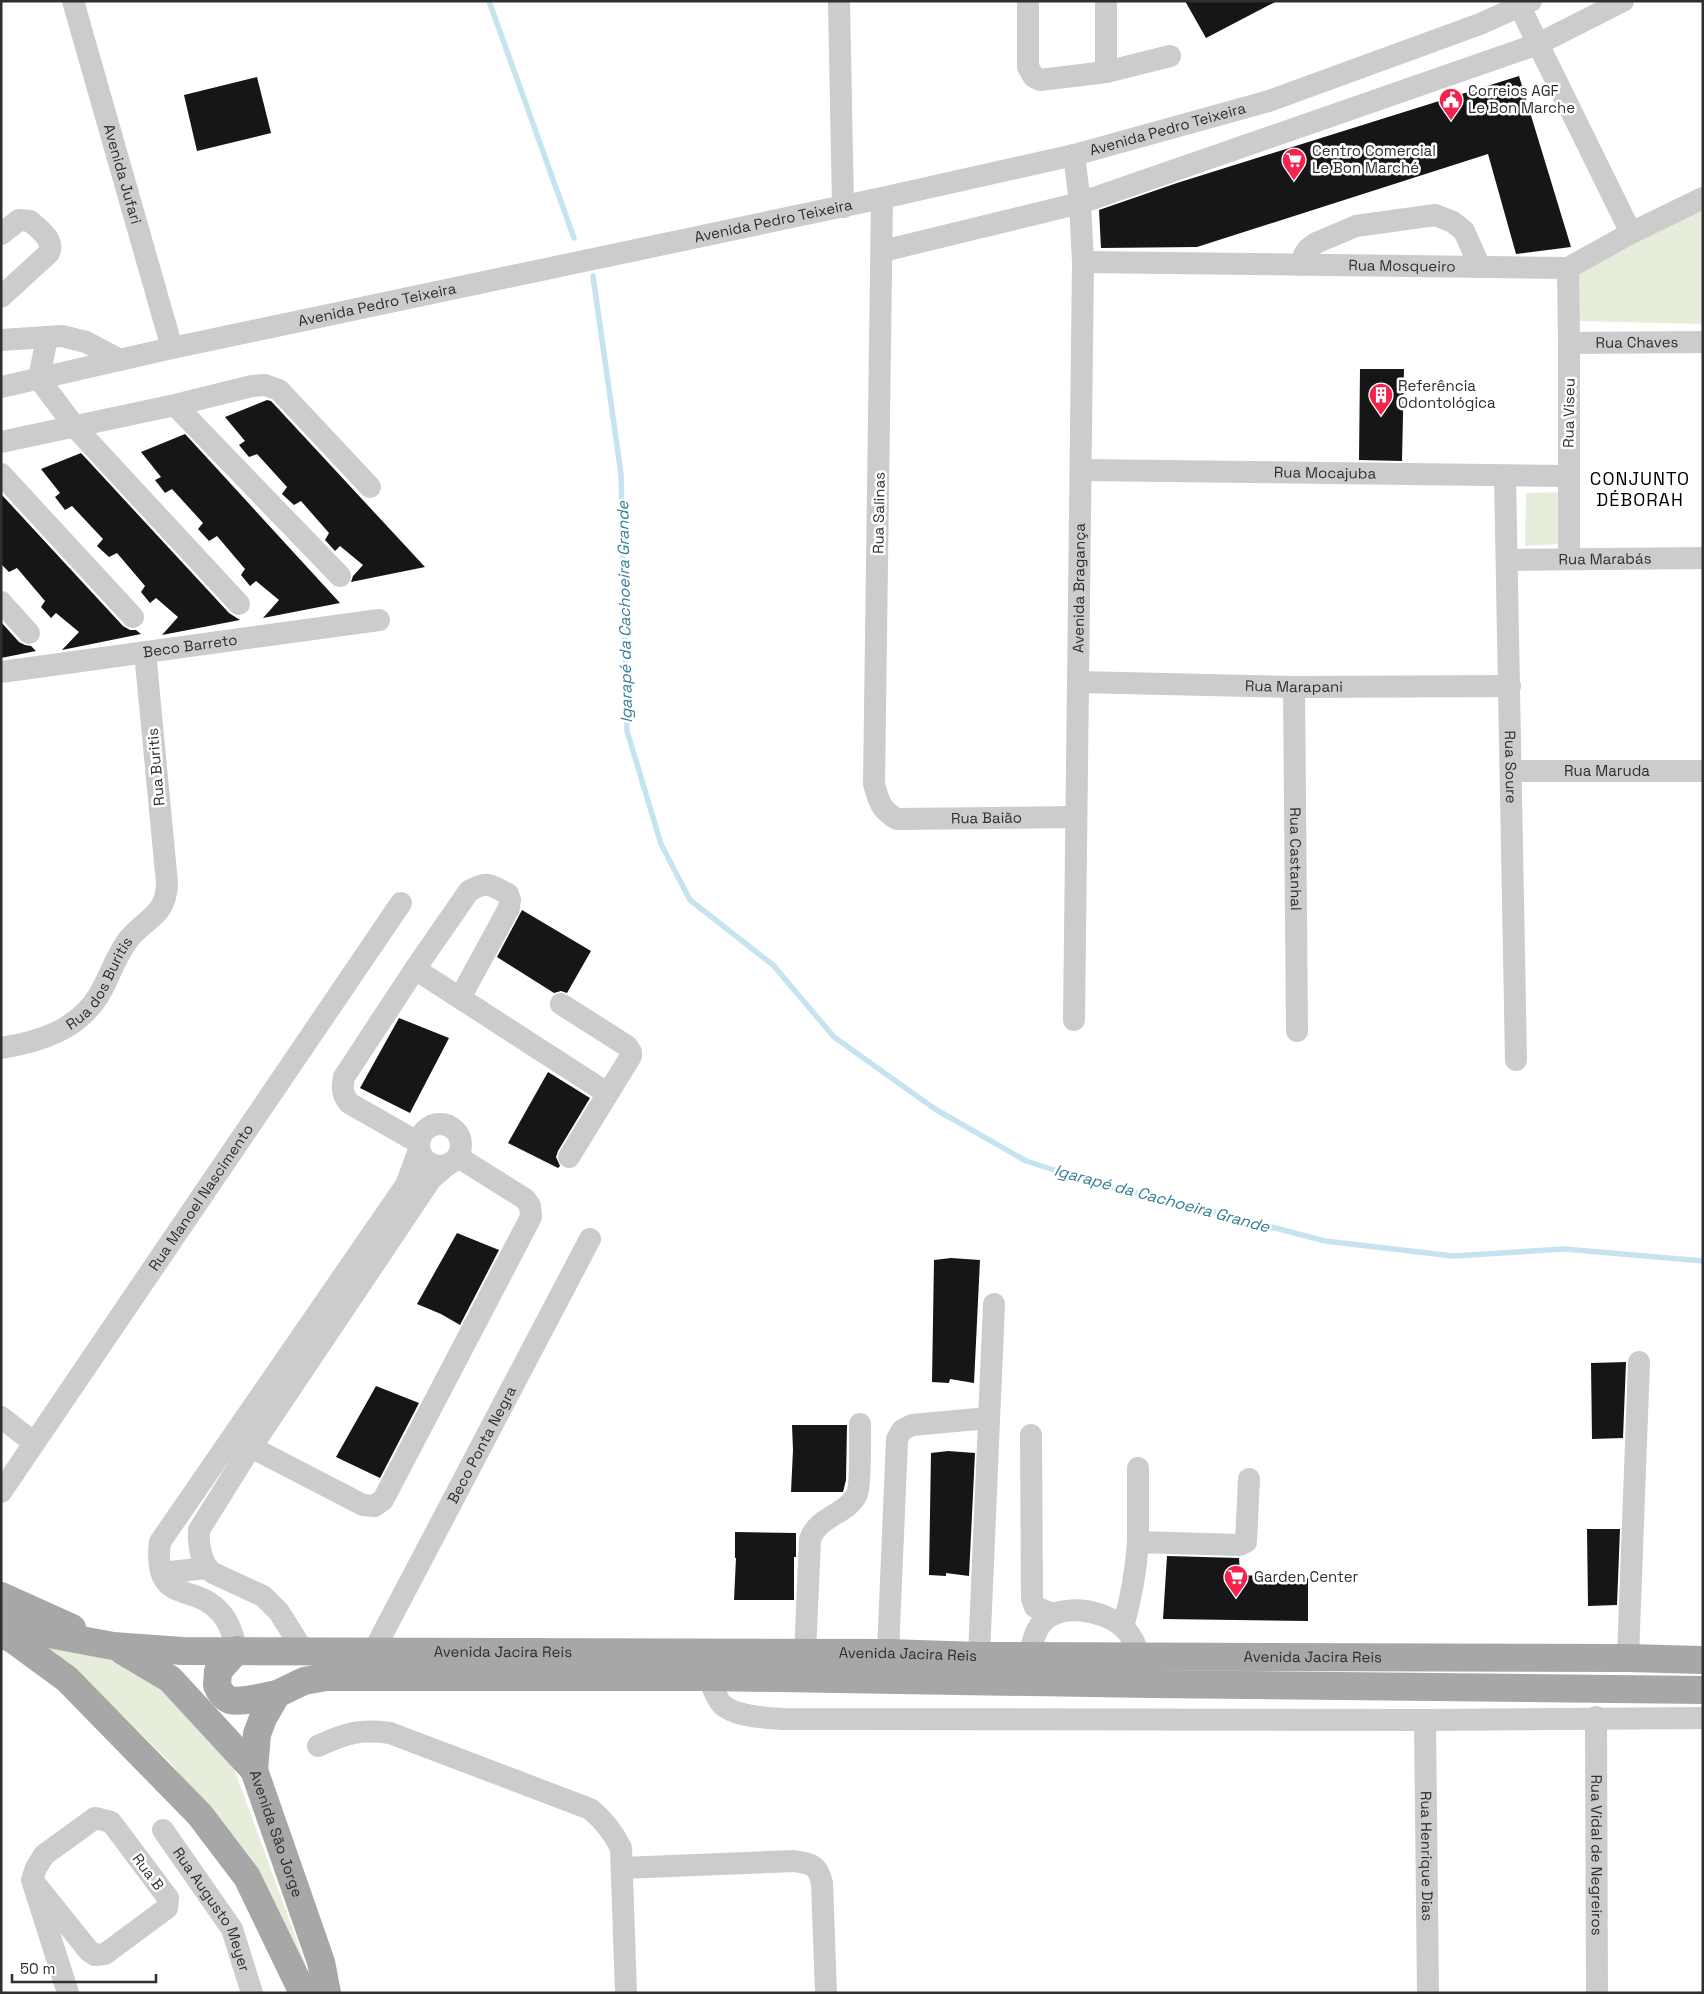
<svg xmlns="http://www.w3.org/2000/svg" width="1704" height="1994" font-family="'Space Grotesk',sans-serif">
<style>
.green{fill:#e7eddb}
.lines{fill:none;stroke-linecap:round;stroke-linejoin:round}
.stream{stroke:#c5e4ef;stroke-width:5.5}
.building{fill:#161616}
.minor{stroke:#ccc;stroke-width:22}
.major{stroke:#a7a7a7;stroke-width:28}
.labels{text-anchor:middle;stroke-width:5;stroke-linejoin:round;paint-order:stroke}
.poi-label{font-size:15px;fill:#2f2f2f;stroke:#fff;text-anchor:start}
.street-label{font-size:15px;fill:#2f2f2f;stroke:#fff}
.water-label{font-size:16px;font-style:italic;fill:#357f98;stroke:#fff}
.quarter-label{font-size:18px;letter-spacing:1px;fill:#000;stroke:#fff}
</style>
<rect width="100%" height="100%" fill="#fff"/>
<!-- green -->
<path class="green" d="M 1703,209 L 1703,324 L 1576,321 L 1575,270 Z
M 1561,492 L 1560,544 L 1525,546 L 1526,493 Z
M 12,1634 L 101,1652 L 161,1688 L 232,1763 L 316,1993 L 210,1814 L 171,1763 L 123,1716 L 65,1666 Z"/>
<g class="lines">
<!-- stream -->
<path class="stream" d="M 489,1 L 574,238
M 593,276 L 621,474 L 627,731 L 661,844 L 690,900 L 773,965 L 834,1037 L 935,1109 L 1026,1161 L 1104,1186 L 1165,1199 L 1325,1241 L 1453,1256 L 1564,1249 L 1703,1261"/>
</g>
<!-- building -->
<path class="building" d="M 1185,1 L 1277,1 L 1206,38 Z
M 1519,76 L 1571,247 L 1516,254 L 1488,154 L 1197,247 L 1101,248 L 1099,210 L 1177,183 Z
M 257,77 L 271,133 L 197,151 L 184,95 Z
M 1360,369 L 1404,369 L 1402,461 L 1359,460 Z
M 267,400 L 271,401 L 425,567 L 351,582 L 353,576 L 363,565 L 340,546 L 335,551 L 325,540 L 329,533 L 301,501 L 294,505 L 282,494 L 287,487 L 257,454 L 249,457 L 239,445 L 245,441 L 225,417 Z
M 185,434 L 187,436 L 340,603 L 263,618 L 279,600 L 256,581 L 250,586 L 241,575 L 245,569 L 217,536 L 209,541 L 198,529 L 203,523 L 172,489 L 165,493 L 155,480 L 161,477 L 141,452 Z
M 81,453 L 229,613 L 240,620 L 162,635 L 178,617 L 156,598 L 150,603 L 141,592 L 145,586 L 117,553 L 109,557 L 97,546 L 103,539 L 72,506 L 65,510 L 55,497 L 60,493 L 41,469 Z
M 1,494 L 123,626 L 130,630 L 136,630 L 141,634 L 62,650 L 79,632 L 56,613 L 51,618 L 41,607 L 45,601 L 17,568 L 9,572 L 1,564 Z
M 1,622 L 19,642 L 25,645 L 31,646 L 36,651 L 1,658 Z
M 522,910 L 591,951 L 567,993 L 561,991 L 554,993 L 497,957 Z
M 399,1018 L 449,1038 L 410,1113 L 360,1088 Z
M 548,1072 L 590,1098 L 558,1151 L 556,1157 L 560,1166 L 558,1168 L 508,1143 Z
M 457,1233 L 499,1250 L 460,1325 L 441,1314 L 417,1304 Z
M 951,1258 L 980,1260 L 974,1383 L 950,1379 L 949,1383 L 932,1382 L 934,1260 Z
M 1626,1362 L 1623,1438 L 1592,1439 L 1591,1363 Z
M 376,1386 L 419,1403 L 380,1478 L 336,1457 Z
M 792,1425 L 847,1425 L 846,1480 L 843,1492 L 791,1492 L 793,1450 Z
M 948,1451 L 975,1453 L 969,1576 L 946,1573 L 946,1576 L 929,1575 L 931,1453 Z
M 1587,1529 L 1620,1529 L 1617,1605 L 1588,1606 Z
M 735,1532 L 796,1533 L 796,1557 L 794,1557 L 794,1600 L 734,1600 L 736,1558 L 735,1558 Z
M 1167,1556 L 1239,1558 L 1240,1575 L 1308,1578 L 1308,1621 L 1163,1619 Z"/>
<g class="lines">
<!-- minor -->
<g class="minor">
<path id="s1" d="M 73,1 L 172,348"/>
<path d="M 839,1 L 843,207"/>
<path d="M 1028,1 L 1028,67 L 1034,77 L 1040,80 L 1106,72 L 1170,56"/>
<path d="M 1517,1 L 1631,233"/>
<path d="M 1106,72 L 1106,1"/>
<path id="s2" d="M 882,198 L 874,784 C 879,802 881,810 897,819 L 1076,817"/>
<path d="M 1,234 L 19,220 L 30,221 C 39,229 55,240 49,253 L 1,297"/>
<path d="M 883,251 L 1080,203 L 1538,44 L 1623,1"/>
<path id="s3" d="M 1083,262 L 1568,268 L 1631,233 L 1703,198"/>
<path d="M 1301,265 L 1304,255 L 1308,249 L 1316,243 L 1356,226 L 1435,215 L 1453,222 L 1464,231 L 1480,267"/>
<path d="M 1568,268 L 1569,343 L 1569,558"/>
<path d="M 47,337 L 39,379 L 75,427 L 239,604"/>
<path d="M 1,340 L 62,336 L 86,342 L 120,360"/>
<path id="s4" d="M 1569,343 L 1703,342"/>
<path id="s5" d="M 1,387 L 172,348 L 882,198 L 1074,155 L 1269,101 L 1480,24 L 1531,1"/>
<path d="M 175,405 L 340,576"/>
<path d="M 1,442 L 175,405 L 252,386 L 265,385 L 279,390 L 370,487"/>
<path id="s6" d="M 1081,470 L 1568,476"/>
<path d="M 1,474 L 133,617"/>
<path id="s7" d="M 1505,476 L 1516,1060"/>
<path id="s8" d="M 1507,560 L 1703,558"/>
<path d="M 1,602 L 29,633"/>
<path id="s9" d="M 1,672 L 379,620"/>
<path id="s10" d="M 1078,682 L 1294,687 L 1510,686"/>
<path id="s11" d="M 1294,687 L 1297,1031"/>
<path id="s12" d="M 1511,771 L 1703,771"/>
<path d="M 415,969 L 607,1093"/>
<path d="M 561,1004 L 627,1046 L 631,1052 L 631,1056 L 569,1157"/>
<path id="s13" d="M 1074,1020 L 1083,262 L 1080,203 L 1074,155"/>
<path id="s14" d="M 1,1048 C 39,1042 78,1030 99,995 C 110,977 115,957 128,940 C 146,917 166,917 167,883 L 145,652"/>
<circle cx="440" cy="1145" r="21"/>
<path d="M 419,1143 L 349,1103 C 342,1094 342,1088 344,1077 L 415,969 L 469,891 C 488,880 490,885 508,894 L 510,900 L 509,908 L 460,998"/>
<path d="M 1,1417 L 34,1443"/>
<path d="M 1031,1435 L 1032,1599 L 1035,1607 L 1053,1614"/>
<path d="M 239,1441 L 363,1505 L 374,1506 L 383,1500 L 531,1217 L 530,1206 L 525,1199 L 458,1157"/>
<path id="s15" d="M 1,1492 L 401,903"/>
<path d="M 1138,1542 L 1138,1468"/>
<path d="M 162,1573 L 206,1568"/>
<path d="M 1123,1627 C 1131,1599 1136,1571 1138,1542 L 1240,1545 L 1246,1542 L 1249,1479"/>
<path d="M 237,1650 C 233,1637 230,1622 220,1612 C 194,1582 152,1606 160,1542 L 406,1185 L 419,1150"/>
<path d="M 304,1652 L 279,1612 L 263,1596 L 213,1573 C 201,1564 198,1545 199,1530 L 244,1458 L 431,1179 L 447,1165"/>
<path id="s16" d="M 373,1652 L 590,1239"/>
<path d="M 888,1653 L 897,1439 L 902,1430 L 912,1425 L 988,1418"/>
<path d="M 805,1654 L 810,1539 C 818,1516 848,1514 857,1494 C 861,1485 860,1437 860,1424"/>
<path d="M 979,1656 L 994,1304"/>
<path d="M 1029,1657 C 1032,1645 1034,1633 1041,1624 C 1059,1601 1103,1610 1123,1627 C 1132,1635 1136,1646 1140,1657"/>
<path d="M 1628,1658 L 1639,1362"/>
<path d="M 708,1677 C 712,1685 715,1695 720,1702 C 731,1717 768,1718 784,1719 L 1425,1720 L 1703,1718"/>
<path id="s17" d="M 1596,1717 L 1597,1993"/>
<path id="s18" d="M 1425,1720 L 1428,1993"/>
<path d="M 318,1746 C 346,1733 359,1729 390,1733 L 590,1809 C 604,1820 613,1832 621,1848 L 626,1993"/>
<path id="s19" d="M 163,1830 L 232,1929 L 252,1993"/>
<path d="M 622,1868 L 794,1861 C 812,1864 818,1865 822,1883 L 826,1993"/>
<path d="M 32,1880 L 89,1951 L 95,1955 L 105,1954 L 167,1908 L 168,1898 L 111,1822 L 95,1818 L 44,1855 L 36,1868 L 32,1880 L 68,1993"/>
</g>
<!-- major -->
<g class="major">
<path d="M 1,1596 L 72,1628"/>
<path id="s20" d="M 1,1625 L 113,1646 L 182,1651 L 888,1653 L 979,1656 L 1628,1658 L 1703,1660"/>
<path d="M 1,1635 L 11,1638 L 67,1679 L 200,1815 L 247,1877 L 303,1993"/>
<path d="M 237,1650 L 218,1671 L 217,1685 C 219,1691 224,1698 230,1700 C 243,1703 264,1696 277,1694"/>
<path id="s21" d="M 123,1651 L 170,1679 L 254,1770 L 321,1962 L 327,1993"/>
<path d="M 254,1770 L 257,1734 L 263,1718 L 277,1694 L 304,1681 L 326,1677 L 708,1677 L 1151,1684 L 1703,1690"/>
</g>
</g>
<!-- icons -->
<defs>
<symbol id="civic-pin" viewBox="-11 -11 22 30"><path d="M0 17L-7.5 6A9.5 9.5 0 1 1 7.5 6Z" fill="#f4224d" stroke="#fff"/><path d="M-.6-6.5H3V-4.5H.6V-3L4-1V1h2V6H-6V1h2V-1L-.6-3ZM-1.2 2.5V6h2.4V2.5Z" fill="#fff"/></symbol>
<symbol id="supermarket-pin" viewBox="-11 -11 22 30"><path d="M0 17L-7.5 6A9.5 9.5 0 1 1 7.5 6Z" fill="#f4224d" stroke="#fff"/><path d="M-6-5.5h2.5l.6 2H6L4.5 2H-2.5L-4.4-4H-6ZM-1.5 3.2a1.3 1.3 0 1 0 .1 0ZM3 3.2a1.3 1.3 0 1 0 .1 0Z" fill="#fff"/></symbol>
<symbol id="building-pin" viewBox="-11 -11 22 30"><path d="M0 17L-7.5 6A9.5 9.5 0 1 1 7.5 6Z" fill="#f4224d" stroke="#fff"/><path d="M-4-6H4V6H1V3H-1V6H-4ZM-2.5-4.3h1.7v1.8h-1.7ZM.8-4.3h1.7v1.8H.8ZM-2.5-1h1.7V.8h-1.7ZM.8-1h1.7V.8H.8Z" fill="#fff"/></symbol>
</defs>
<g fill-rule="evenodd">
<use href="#civic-pin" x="1437" y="86" width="28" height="38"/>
<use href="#supermarket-pin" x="1280" y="146" width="28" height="38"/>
<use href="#building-pin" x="1367" y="381" width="28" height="38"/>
<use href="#supermarket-pin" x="1222" y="1563" width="28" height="38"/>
</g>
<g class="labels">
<!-- poi labels -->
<g class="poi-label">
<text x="1468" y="96">Correios AGF<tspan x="1468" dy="17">Le Bon Marche</tspan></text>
<text x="1312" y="156">Centro Comercial<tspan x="1312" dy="17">Le Bon Marché</tspan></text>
<text x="1398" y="391">Referência<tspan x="1398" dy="17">Odontológica</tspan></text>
<text x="1254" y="1582">Garden Center</text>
</g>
<!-- street labels -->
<g class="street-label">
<text dy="5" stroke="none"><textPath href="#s5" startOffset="1195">Avenida Pedro Teixeira</textPath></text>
<text dy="5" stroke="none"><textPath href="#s1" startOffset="180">Avenida Jufari</textPath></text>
<text dy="5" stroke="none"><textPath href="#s5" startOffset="790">Avenida Pedro Teixeira</textPath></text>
<text dy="5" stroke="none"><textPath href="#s3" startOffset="319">Rua Mosqueiro</textPath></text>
<text dy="5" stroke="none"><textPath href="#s5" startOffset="385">Avenida Pedro Teixeira</textPath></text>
<text dy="5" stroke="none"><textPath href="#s4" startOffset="68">Rua Chaves</textPath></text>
<text transform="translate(1569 413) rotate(-89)" y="5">Rua Viseu</text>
<text dy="5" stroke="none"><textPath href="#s6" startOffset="244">Rua Mocajuba</textPath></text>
<text transform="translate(879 513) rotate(-89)" y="5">Rua Salinas</text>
<text dy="5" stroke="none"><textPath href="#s8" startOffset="98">Rua Marabás</textPath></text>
<text dy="5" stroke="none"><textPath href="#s13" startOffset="432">Avenida Bragança</textPath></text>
<text dy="5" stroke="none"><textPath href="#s9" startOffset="191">Beco Barreto</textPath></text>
<text dy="5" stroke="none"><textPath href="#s10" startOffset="216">Rua Marapani</textPath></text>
<text transform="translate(156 767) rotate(-95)" y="5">Rua Buritis</text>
<text dy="5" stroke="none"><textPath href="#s7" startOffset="291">Rua Soure</textPath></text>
<text dy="5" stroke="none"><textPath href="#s12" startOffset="96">Rua Maruda</textPath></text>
<text dy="5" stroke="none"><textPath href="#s2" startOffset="719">Rua Baião</textPath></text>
<text dy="5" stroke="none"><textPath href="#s11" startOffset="172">Rua Castanhal</textPath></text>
<text dy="5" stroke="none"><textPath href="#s14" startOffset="125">Rua dos Buritis</textPath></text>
<text dy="5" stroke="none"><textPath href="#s15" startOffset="356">Rua Manoel Nascimento</textPath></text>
<text dy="5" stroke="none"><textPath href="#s16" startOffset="234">Beco Ponta Negra</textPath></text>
<text dy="5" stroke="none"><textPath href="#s20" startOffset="504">Avenida Jacira Reis</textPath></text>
<text dy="5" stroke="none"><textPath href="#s20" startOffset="909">Avenida Jacira Reis</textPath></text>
<text dy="5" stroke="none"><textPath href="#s20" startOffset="1314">Avenida Jacira Reis</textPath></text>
<text dy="5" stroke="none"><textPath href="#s21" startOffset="246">Avenida São Jorge</textPath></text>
<text dy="5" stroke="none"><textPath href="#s17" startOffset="138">Rua Vidal de Negreiros</textPath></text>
<text dy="5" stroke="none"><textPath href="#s18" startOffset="136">Rua Henrique Dias</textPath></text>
<text transform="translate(148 1872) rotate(53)" y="5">Rua B</text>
<text dy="5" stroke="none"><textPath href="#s19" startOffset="94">Rua Augusto Meyer</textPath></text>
</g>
<!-- water labels -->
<g class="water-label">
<text transform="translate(624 612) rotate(-91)" y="6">Igarapé da Cachoeira Grande</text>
<text transform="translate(1162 1198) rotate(15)" y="6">Igarapé da Cachoeira Grande</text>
</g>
<!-- quarter labels -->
<g class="quarter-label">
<text x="1640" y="485">CONJUNTO<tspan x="1640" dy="21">DÉBORAH</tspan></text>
</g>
</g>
<!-- border -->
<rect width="1704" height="1994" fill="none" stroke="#2f2f2f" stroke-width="5"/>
<!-- scale -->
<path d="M12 1974v8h144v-8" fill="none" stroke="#2f2f2f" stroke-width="2.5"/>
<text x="20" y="1974" font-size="15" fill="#2f2f2f" stroke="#ffffff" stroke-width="4" paint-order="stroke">50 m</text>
</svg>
